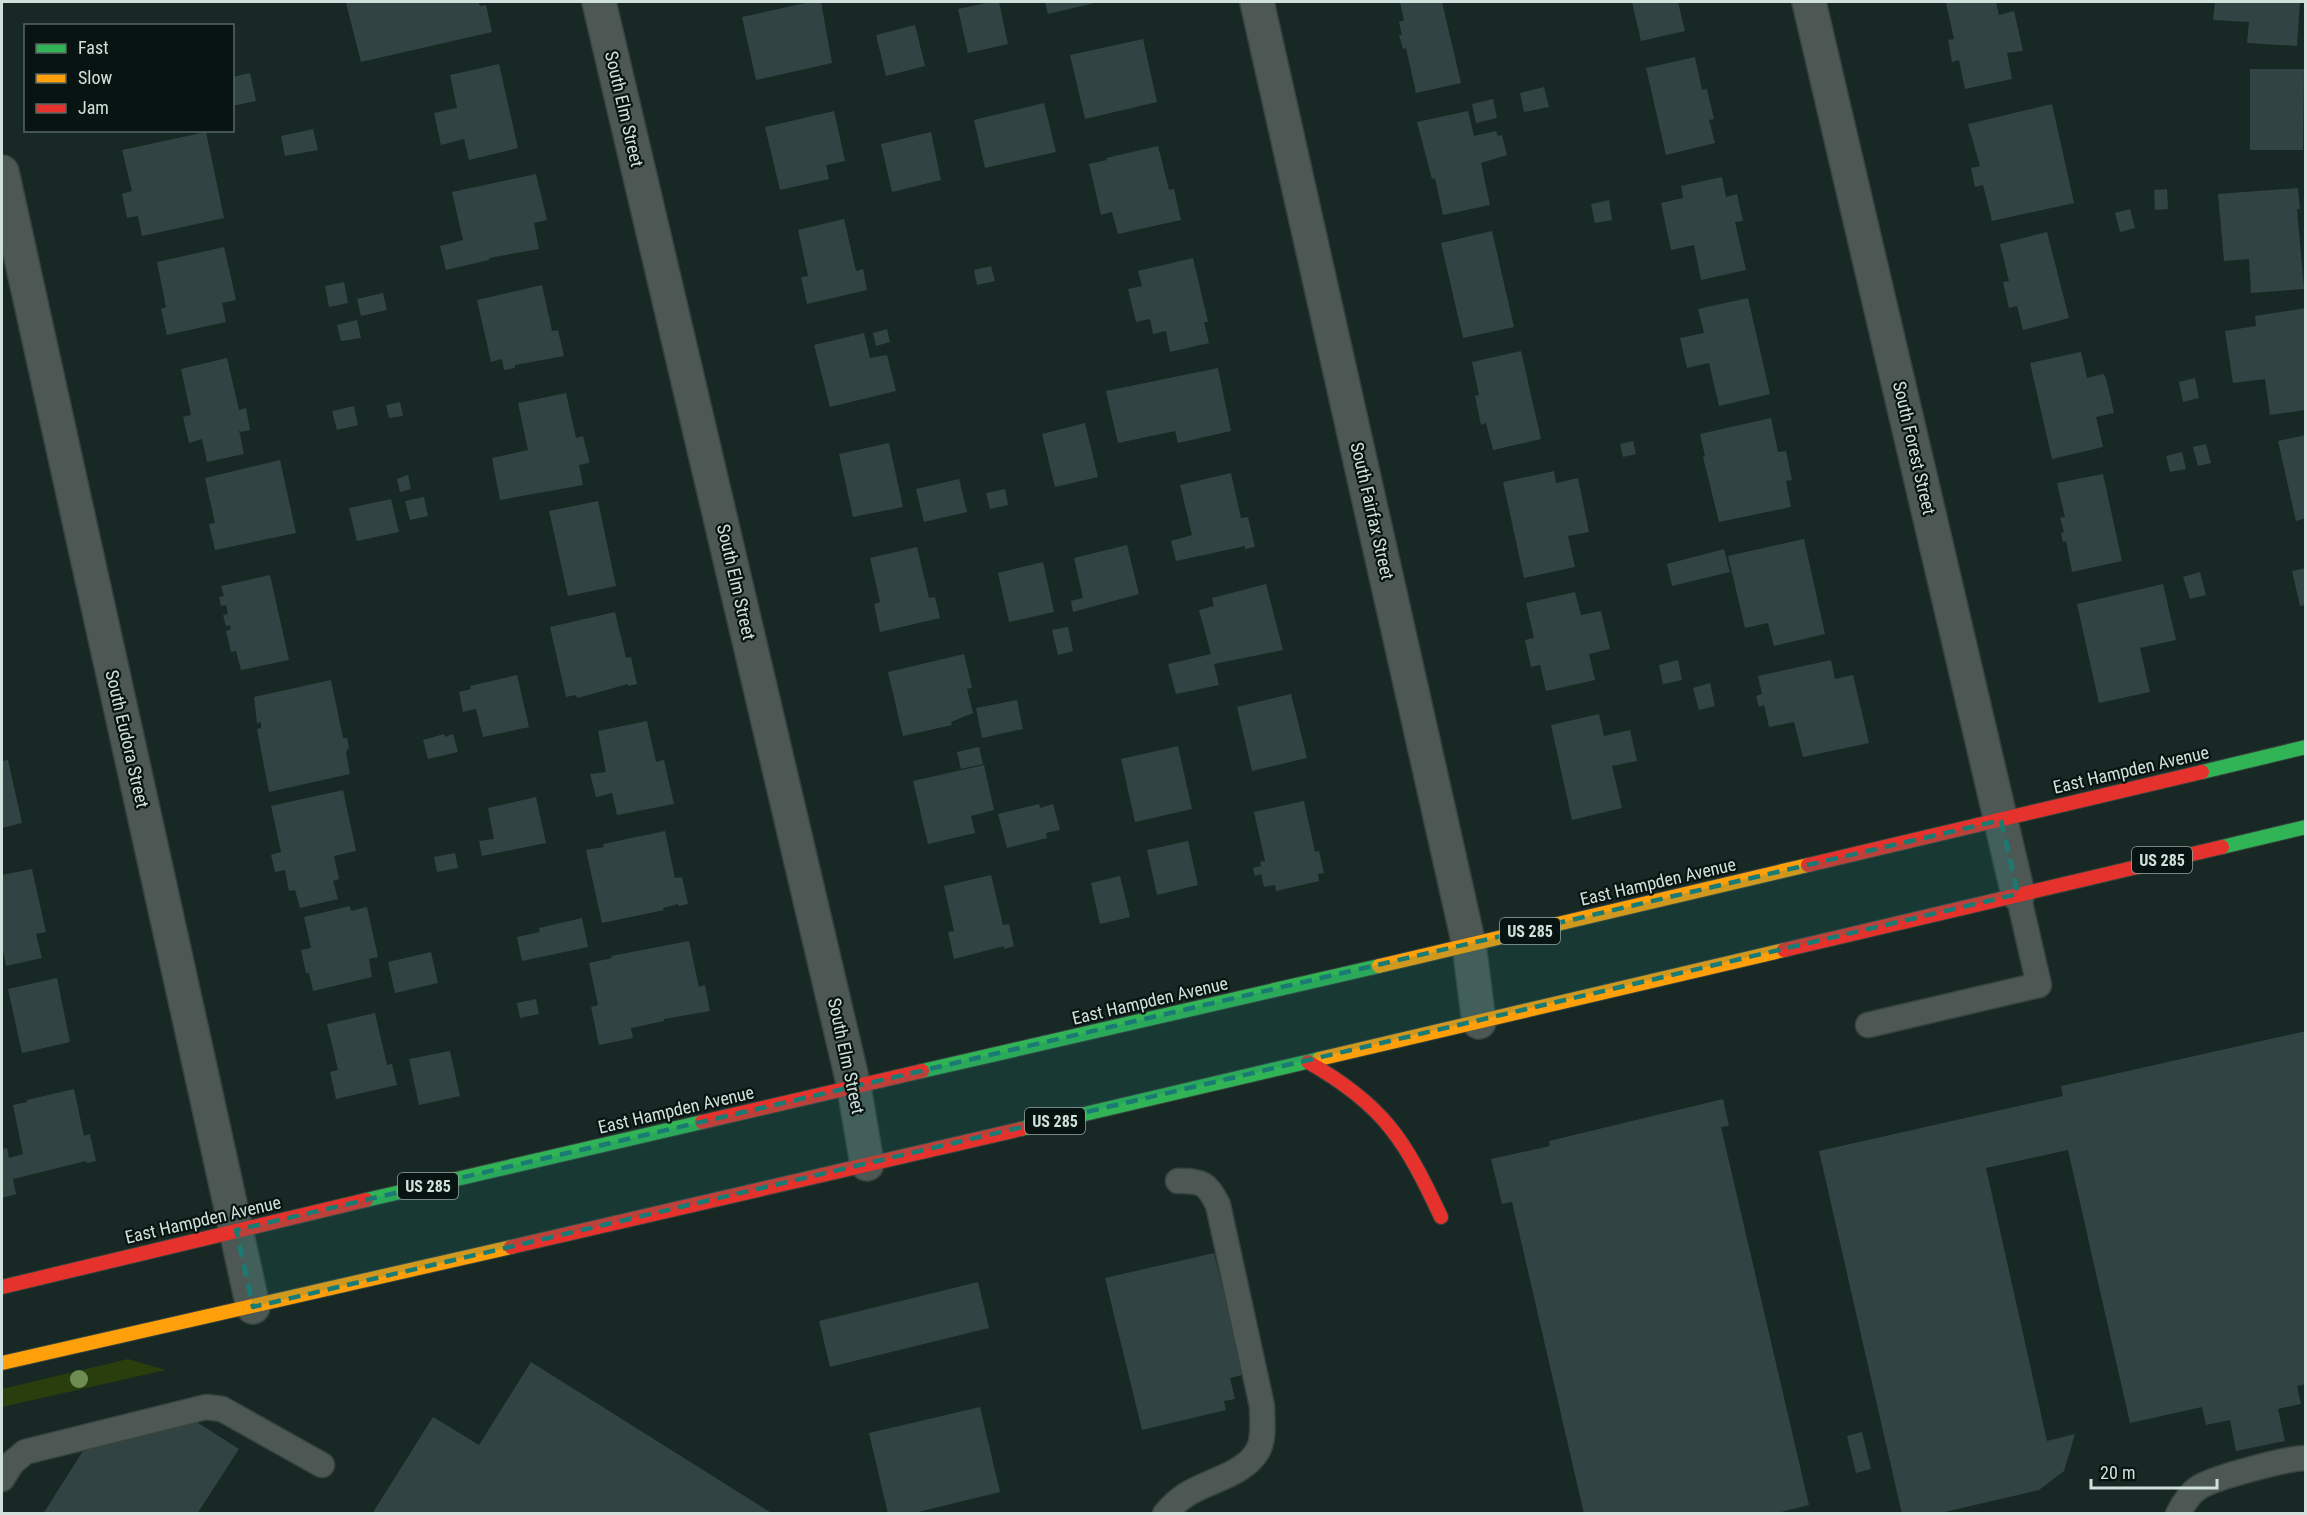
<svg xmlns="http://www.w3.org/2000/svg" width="2307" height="1515" font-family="'Roboto Condensed',sans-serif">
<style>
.green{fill:#2a3e0d}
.building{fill:#314443}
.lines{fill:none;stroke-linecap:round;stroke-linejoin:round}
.lane-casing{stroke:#36433e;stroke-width:27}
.street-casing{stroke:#36433e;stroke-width:36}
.fast-casing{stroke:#36433e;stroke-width:16}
.slow-casing{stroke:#36433e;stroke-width:16}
.jam-casing{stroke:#36433e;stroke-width:16}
.lane{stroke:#4d5855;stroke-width:24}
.street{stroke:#4d5855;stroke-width:33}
.fast{stroke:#30b455;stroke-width:14}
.slow{stroke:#ff9f0a;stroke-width:14}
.jam{stroke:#e5322d;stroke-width:14}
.tree{fill:#6e8d54}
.marked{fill:#197b73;fill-opacity:0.2;stroke:#197b73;stroke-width:4.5;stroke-dasharray:12 8;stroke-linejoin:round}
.labels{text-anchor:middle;stroke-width:4.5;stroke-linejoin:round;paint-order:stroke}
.shield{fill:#081411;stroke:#94a49e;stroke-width:1.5}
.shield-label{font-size:16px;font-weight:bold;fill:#d0e1db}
.street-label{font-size:18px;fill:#d0e1db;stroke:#081411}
</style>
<rect width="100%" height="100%" fill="#182824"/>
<!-- green -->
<path class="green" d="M 128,1359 L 166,1370 L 2,1407 L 2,1389 Z"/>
<!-- building -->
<path class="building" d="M 351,2 L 478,2 L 480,6 L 486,5 L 492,32 L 361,62 L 346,3 Z
M 810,2 L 821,2 L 832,63 L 756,80 L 742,17 Z
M 991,2 L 999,2 L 1008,44 L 968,53 L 958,9 Z
M 1045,2 L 1099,2 L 1048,14 Z
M 1400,2 L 1442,2 L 1461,83 L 1416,93 L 1406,48 L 1403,49 L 1399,35 L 1402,35 L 1399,22 L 1404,20 Z
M 1632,2 L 1678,2 L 1685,31 L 1641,41 Z
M 1951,2 L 1996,2 L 1999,15 L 2014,11 L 2023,51 L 2007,53 L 2012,79 L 1965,89 L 1959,60 L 1952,62 L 1948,40 L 1954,39 L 1946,3 Z
M 2215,2 L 2300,2 L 2297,46 L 2247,43 L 2249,22 L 2213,20 Z
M 915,25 L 925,66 L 886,76 L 876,35 Z
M 1143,39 L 1157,102 L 1085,119 L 1070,55 Z
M 1695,57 L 1702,90 L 1707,89 L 1714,119 L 1709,120 L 1715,143 L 1666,155 L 1646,68 Z
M 499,64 L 518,148 L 469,160 L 464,139 L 441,145 L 434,113 L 457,108 L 450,75 Z
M 2250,69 L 2304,69 L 2303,150 L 2250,150 Z
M 250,73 L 256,101 L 232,106 L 232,77 Z
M 1544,87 L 1549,107 L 1524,112 L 1520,93 Z
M 1493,99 L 1497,118 L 1476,123 L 1472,104 Z
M 1044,103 L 1056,152 L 985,168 L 974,120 Z
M 2052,104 L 2074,203 L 1992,221 L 1983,185 L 1975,187 L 1971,168 L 1980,166 L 1968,124 Z
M 834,111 L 845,161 L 826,165 L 829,179 L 780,190 L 765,127 Z
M 1468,111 L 1474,136 L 1496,131 L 1498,136 L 1502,135 L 1507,155 L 1481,163 L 1490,205 L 1443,215 L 1435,178 L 1432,179 L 1417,122 Z
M 313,129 L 318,150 L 285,156 L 281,136 Z
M 206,132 L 224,218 L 142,236 L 138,216 L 127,218 L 122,194 L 132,191 L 122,150 Z
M 931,132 L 941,180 L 892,192 L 881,144 Z
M 1158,146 L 1169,190 L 1174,189 L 1181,220 L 1118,234 L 1112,212 L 1101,215 L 1089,164 L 1107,160 L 1106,158 Z
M 536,174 L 547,220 L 534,223 L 539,249 L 489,258 L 489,260 L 446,270 L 440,246 L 463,240 L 452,192 Z
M 1722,177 L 1726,197 L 1737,194 L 1743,221 L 1735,222 L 1746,270 L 1701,280 L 1694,245 L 1671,250 L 1661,203 L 1683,198 L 1681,186 Z
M 2298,188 L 2300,209 L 2297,209 L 2304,289 L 2251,293 L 2249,259 L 2224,261 L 2218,194 Z
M 2167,189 L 2168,209 L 2155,210 L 2154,190 Z
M 1609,200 L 1612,220 L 1595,223 L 1591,204 Z
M 2130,209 L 2135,228 L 2120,232 L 2115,213 Z
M 844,219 L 856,271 L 863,269 L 867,290 L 807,304 L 801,277 L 808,276 L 798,230 Z
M 1492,231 L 1514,327 L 1463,338 L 1441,243 Z
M 2047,232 L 2069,318 L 2023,330 L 2017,306 L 2009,308 L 2003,282 L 2009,281 L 2000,244 Z
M 224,247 L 236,300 L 222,303 L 226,322 L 167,335 L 161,309 L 166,307 L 157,262 Z
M 1193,258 L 1208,322 L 1204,322 L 1209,343 L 1170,352 L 1166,331 L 1153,334 L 1150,319 L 1136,322 L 1128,289 L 1142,286 L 1138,271 Z
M 991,266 L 995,281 L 977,285 L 974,270 Z
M 344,282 L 348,303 L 329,307 L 325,286 Z
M 542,285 L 552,331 L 558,330 L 564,356 L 515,365 L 515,368 L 504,370 L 502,359 L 491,362 L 477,300 Z
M 383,293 L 387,310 L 361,316 L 357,299 Z
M 1748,298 L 1770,394 L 1719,406 L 1709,363 L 1687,368 L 1680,338 L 1704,333 L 1698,309 Z
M 2306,308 L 2306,410 L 2270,415 L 2265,379 L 2233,383 L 2225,331 L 2256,326 L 2255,316 Z
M 357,320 L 361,338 L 341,341 L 337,325 Z
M 887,329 L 890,342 L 876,346 L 873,333 Z
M 864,333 L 870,358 L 887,355 L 896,391 L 830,407 L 814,345 Z
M 1521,351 L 1541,439 L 1493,450 L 1486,423 L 1481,425 L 1475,396 L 1479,395 L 1472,362 Z
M 2081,352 L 2087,378 L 2103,374 L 2106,378 L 2114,413 L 2096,417 L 2103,447 L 2052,459 L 2030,363 Z
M 227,358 L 239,410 L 246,408 L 250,430 L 241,432 L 239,430 L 244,454 L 207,462 L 202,439 L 189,443 L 183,417 L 191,415 L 181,369 Z
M 1218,368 L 1231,431 L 1178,443 L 1175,431 L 1118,443 L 1106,391 Z
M 2195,378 L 2199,398 L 2183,402 L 2179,382 Z
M 566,393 L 576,438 L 583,436 L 589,460 L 589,463 L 579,465 L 583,485 L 500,500 L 492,458 L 528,450 L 518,403 Z
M 400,402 L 403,416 L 389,418 L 386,405 Z
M 354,406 L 358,425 L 337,430 L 332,411 Z
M 1771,418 L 1778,452 L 1786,451 L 1792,480 L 1786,481 L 1791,507 L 1719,522 L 1703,457 L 1705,456 L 1700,434 Z
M 1085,423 L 1098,477 L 1055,487 L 1042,434 Z
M 2306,435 L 2306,518 L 2296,521 L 2278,441 Z
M 1633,441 L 1636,454 L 1623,457 L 1620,444 Z
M 889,443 L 903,507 L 853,517 L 839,454 Z
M 2206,444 L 2211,463 L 2198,466 L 2193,447 Z
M 2182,452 L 2186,469 L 2170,472 L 2166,456 Z
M 280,460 L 296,533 L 215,550 L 209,524 L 215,523 L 205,478 Z
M 1554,471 L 1556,483 L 1578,478 L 1589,532 L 1568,536 L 1575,567 L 1524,578 L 1503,482 Z
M 1231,473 L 1241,518 L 1248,517 L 1255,547 L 1245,549 L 1245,546 L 1176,561 L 1171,541 L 1192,535 L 1180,485 Z
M 2103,474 L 2122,561 L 2072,572 L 2066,541 L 2063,542 L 2061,533 L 2064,532 L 2060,518 L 2065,517 L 2057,483 Z
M 408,475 L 411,489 L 400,492 L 397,479 Z
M 959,479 L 967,512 L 924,522 L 916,489 Z
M 1005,489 L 1008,505 L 990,509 L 986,493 Z
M 424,497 L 428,516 L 410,520 L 405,501 Z
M 391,499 L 399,532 L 357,541 L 349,508 Z
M 598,501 L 616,586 L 568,596 L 549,511 Z
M 1804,539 L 1825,634 L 1774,646 L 1768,623 L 1745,628 L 1728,556 Z
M 1127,545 L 1139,594 L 1073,612 L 1071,601 L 1083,598 L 1074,558 Z
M 917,547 L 929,598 L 935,597 L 940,618 L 880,632 L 874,604 L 880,602 L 870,558 Z
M 1724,549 L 1730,572 L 1672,586 L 1667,564 Z
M 1043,562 L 1054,612 L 1009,622 L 998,573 Z
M 2306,568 L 2306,605 L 2300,606 L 2292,571 Z
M 2200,572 L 2206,595 L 2190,599 L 2183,577 Z
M 270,575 L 289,660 L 241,670 L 236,651 L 231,652 L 226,631 L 231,629 L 230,625 L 226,626 L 223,615 L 228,614 L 226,605 L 221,606 L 219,597 L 224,596 L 221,586 Z
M 1266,584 L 1283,650 L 1214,664 L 1219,685 L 1176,694 L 1168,664 L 1211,654 L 1199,610 L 1214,606 L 1212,598 Z
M 2163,584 L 2176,640 L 2140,648 L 2150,692 L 2099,703 L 2077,604 Z
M 1575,592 L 1581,615 L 1601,611 L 1610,649 L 1589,654 L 1595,680 L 1546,691 L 1540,665 L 1531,667 L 1525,640 L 1534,638 L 1526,603 Z
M 615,612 L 626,658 L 631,657 L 637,684 L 628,686 L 628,684 L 577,698 L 576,695 L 566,697 L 550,627 Z
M 1068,627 L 1073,651 L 1058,655 L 1052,630 Z
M 964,654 L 972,688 L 967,689 L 973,713 L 951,722 L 952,725 L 903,736 L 888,672 Z
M 1678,660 L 1682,680 L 1663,684 L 1659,665 Z
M 1831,660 L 1835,679 L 1853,675 L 1869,743 L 1803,757 L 1794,722 L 1769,727 L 1764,705 L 1759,707 L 1756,696 L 1762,694 L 1758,676 Z
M 517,675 L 529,727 L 483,737 L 476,709 L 463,712 L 459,692 L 471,689 L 470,686 Z
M 331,680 L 343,738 L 347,738 L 349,747 L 346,752 L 350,774 L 269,792 L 257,729 L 261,728 L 261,722 L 257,723 L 254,697 Z
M 1710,683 L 1715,706 L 1699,710 L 1693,688 Z
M 1291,694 L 1307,758 L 1252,771 L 1237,707 Z
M 1017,700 L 1023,729 L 982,738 L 976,708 Z
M 1599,714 L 1604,736 L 1630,730 L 1637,761 L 1612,766 L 1622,808 L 1572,820 L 1551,725 Z
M 647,721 L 656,762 L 664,760 L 674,804 L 617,815 L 612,793 L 596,797 L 590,774 L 606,772 L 598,731 Z
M 444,734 L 445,737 L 453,734 L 458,752 L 428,759 L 423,740 Z
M 1178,746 L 1192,809 L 1135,822 L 1121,759 Z
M 979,747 L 983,764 L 961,769 L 957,752 Z
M 8,760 L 22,823 L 2,828 L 2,761 Z
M 984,765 L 994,810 L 971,816 L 975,833 L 928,844 L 913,781 Z
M 343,790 L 356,851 L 334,856 L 339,879 L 333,881 L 338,899 L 300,908 L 295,890 L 289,891 L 285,870 L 275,872 L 271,855 L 281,852 L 271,806 Z
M 536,797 L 546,843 L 482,856 L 479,841 L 494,839 L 488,808 Z
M 1304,801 L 1315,852 L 1319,851 L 1324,873 L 1318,874 L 1319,881 L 1276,891 L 1275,885 L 1264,887 L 1261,874 L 1255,876 L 1253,868 L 1261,866 L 1260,862 L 1265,861 L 1254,812 Z
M 1039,804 L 1040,808 L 1053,804 L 1060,830 L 1046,833 L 1047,838 L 1007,848 L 998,814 Z
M 665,831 L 675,878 L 682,877 L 688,904 L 679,906 L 678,904 L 663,908 L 664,910 L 602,923 L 586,850 L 604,847 L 603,844 Z
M 1188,841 L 1198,885 L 1157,895 L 1147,850 Z
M 455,853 L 458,868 L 437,872 L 434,857 Z
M 32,869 L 46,932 L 36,934 L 42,958 L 6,966 L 2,946 L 2,875 Z
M 991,875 L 1003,925 L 1009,924 L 1014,946 L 1004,949 L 1004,946 L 954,959 L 948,932 L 954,931 L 944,886 Z
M 1120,876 L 1130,917 L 1100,924 L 1091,883 Z
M 350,906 L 351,911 L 367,907 L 378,957 L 369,959 L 372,977 L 313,991 L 309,973 L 306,973 L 301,950 L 311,948 L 304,917 Z
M 582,918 L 588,947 L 522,961 L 517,937 L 540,932 L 539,928 Z
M 689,941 L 699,987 L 705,985 L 710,1011 L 664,1019 L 664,1021 L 631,1028 L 633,1038 L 599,1045 L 591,1007 L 598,1005 L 589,963 L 612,958 L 611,956 Z
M 431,952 L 438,983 L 395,993 L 388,962 Z
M 57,978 L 70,1042 L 22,1053 L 8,989 Z
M 536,999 L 539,1014 L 520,1018 L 517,1003 Z
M 375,1013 L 387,1065 L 392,1064 L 397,1085 L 336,1099 L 330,1072 L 338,1070 L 327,1024 Z
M 2306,1031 L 2306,1384 L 2297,1386 L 2301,1404 L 2278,1409 L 2285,1441 L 2236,1451 L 2230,1420 L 2206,1425 L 2202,1407 L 2130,1423 L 2068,1150 L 1986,1168 L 2047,1441 L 2075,1434 L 2064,1471 L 2039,1490 L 1936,1514 L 1902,1514 L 1819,1151 L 2063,1096 L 2061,1086 Z
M 450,1051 L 460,1096 L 419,1105 L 409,1059 Z
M 74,1089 L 84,1136 L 90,1134 L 96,1161 L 86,1163 L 86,1161 L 13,1179 L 16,1194 L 2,1198 L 2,1149 L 7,1148 L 9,1158 L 23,1154 L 13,1105 L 27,1102 L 27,1100 Z
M 1723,1099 L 1729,1126 L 1721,1127 L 1809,1505 L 1773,1514 L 1584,1514 L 1512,1202 L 1502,1204 L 1491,1159 L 1550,1146 L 1549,1141 Z
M 1214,1253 L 1237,1348 L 1240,1347 L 1246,1374 L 1230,1378 L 1235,1399 L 1224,1401 L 1226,1410 L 1142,1430 L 1105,1278 Z
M 978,1282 L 989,1328 L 830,1367 L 819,1321 Z
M 531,1362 L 773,1514 L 372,1514 L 433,1417 L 479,1445 Z
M 980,1407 L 1000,1492 L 910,1514 L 888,1514 L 869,1433 Z
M 195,1421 L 239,1449 L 197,1514 L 43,1514 L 86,1446 Z
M 1862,1432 L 1871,1469 L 1856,1473 L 1847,1436 Z"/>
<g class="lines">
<defs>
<path id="lane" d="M 1868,1025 L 2039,985 L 2018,894
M 2,1479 L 12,1463 L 25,1452 L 206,1407 L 222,1409 L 322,1465
M 1165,1514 C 1171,1507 1178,1500 1186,1495 C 1207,1481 1243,1475 1257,1452 C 1265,1440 1262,1419 1262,1406 L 1218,1205 C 1208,1184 1202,1180 1178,1181
M 2178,1514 C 2183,1504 2189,1494 2198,1488 C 2212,1478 2288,1458 2306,1458"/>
<path id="street" d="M 599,2 L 854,1087 L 867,1164
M 1257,2 L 1469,945 L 1479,1022
M 1809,2 L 2018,894
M 2,172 L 253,1307"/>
<path id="fast" d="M 2202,772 L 2306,747
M 2222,847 L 2306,827
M 922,1071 L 1379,966
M 1021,1129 L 1319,1059
M 366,1200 L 702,1122"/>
<path id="slow" d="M 1379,966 L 1808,865
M 1319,1059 L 1784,950
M 2,1363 L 511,1247"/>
<path id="jam" d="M 1808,865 L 2202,772
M 1784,950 L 2222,847
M 1308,1062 C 1384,1105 1405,1140 1441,1217
M 702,1122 L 922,1071
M 511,1247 L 1021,1129
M 2,1287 L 366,1200"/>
</defs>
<!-- lane casing -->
<use href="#lane" class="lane-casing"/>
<!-- street casing -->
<use href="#street" class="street-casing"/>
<!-- fast casing -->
<use href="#fast" class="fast-casing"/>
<!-- slow casing -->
<use href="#slow" class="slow-casing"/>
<!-- jam casing -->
<use href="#jam" class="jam-casing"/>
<!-- lane -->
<use href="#lane" class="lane"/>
<!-- street -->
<use href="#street" class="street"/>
<!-- fast -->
<use href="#fast" class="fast"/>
<!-- slow -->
<use href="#slow" class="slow"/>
<!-- jam -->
<use href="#jam" class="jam"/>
</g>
<!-- trees -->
<circle class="tree" cx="79" cy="1379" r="9"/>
<!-- marked area -->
<path class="marked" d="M 2001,820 L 2018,894 L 253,1307 L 236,1230 Z"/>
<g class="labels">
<!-- shield labels -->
<g class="shield">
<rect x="2132" y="847" width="60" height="26" rx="4.5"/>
<rect x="1500" y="918" width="60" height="26" rx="4.5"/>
<rect x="1025" y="1108" width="60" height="26" rx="4.5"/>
<rect x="398" y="1173" width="60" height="26" rx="4.5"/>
</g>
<g class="shield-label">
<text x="2162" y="866">US 285</text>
<text x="1530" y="937">US 285</text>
<text x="1055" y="1127">US 285</text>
<text x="428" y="1192">US 285</text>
</g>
<!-- street labels -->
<g class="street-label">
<text transform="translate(624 109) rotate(77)" y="6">South Elm Street</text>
<text transform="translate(1914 448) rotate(77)" y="6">South Forest Street</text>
<text transform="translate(1372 511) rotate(77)" y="6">South Fairfax Street</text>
<text transform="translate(736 582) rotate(77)" y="6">South Elm Street</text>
<text transform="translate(127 739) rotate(77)" y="6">South Eudora Street</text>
<text transform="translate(2131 770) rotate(-13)" y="6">East Hampden Avenue</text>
<text transform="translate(1658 882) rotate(-13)" y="6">East Hampden Avenue</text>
<text transform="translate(1150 1001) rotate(-13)" y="6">East Hampden Avenue</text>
<text transform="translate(846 1056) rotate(78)" y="6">South Elm Street</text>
<text transform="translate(676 1110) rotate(-13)" y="6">East Hampden Avenue</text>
<text transform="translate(203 1220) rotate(-13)" y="6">East Hampden Avenue</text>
</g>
</g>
<!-- border -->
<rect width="2307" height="1515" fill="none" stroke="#d0e1db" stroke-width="6"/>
<!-- legend -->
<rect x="24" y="24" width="210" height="108" fill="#081411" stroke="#586662" stroke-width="1.5"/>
<rect x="36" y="44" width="30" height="9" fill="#30b455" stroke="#586662" stroke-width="1.5"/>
<text x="78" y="54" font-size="18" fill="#d0e1db">Fast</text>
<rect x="36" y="74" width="30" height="9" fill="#ff9f0a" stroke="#586662" stroke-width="1.5"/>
<text x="78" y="84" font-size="18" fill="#d0e1db">Slow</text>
<rect x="36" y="104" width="30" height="9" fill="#e5322d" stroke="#586662" stroke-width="1.5"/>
<text x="78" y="114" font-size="18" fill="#d0e1db">Jam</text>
<!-- scale -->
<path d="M2091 1479v9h126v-9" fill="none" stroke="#d0e1db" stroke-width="3"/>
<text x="2100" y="1479" font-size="18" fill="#d0e1db" stroke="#081411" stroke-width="4.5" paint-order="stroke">20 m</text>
</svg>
